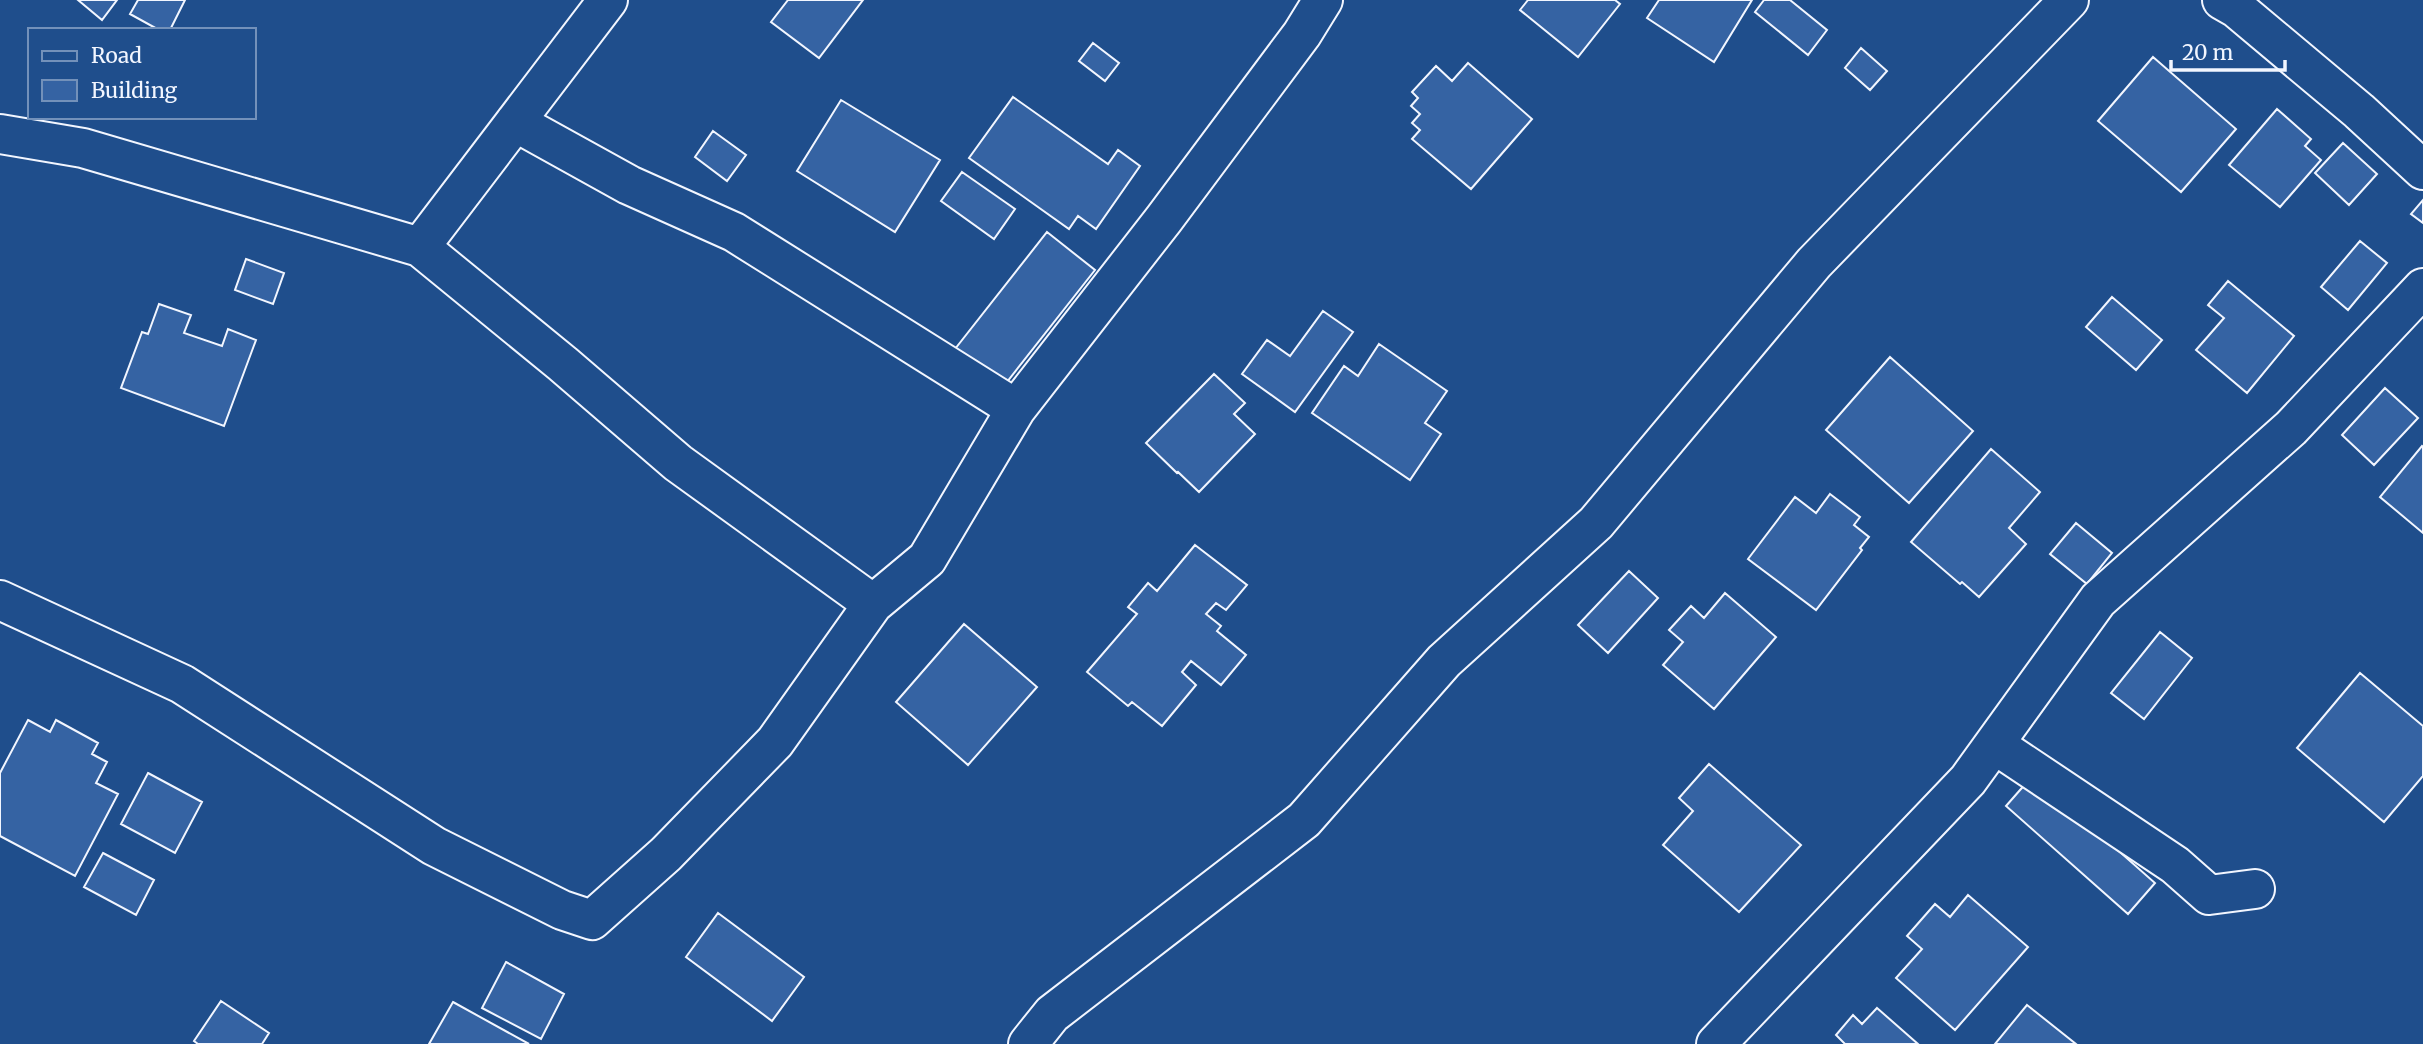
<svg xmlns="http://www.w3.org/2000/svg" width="2423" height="1044" font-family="Merriweather,serif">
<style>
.building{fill:#3563a3;stroke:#f2f6ff;stroke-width:2}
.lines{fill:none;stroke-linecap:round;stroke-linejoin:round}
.minor-casing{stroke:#f2f6ff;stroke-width:42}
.minor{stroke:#1f4e8c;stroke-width:38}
</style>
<rect width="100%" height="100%" fill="#1f4e8c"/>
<!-- building -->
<path class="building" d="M 78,0 L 117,0 L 102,20 Z
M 138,0 L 185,0 L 170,30 L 159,30 L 130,14 Z
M 788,0 L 863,0 L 819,58 L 771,22 Z
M 1528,0 L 1615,0 L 1620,4 L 1578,57 L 1520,10 Z
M 1659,0 L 1752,0 L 1714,62 L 1647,18 Z
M 1764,0 L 1790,0 L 1827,30 L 1808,55 L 1755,12 Z
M 1093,43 L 1119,63 L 1105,81 L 1079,61 Z
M 1861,48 L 1887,71 L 1870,90 L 1845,68 Z
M 2153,57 L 2236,129 L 2181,192 L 2098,121 Z
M 1468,63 L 1532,119 L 1471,189 L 1412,139 L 1420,130 L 1412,123 L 1420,114 L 1411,106 L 1418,98 L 1412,92 L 1436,66 L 1452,81 Z
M 1013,97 L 1108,164 L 1118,150 L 1140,166 L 1096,229 L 1078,216 L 1069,229 L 969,158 Z
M 841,100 L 940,160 L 895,232 L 797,171 Z
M 2277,109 L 2311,139 L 2305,146 L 2321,160 L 2280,207 L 2229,165 Z
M 713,131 L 746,155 L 727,181 L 695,157 Z
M 2343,143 L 2377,174 L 2349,205 L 2315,173 Z
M 962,172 L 1015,209 L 994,239 L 941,201 Z
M 2423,200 L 2423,223 L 2411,214 Z
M 1047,232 L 1095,270 L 1003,387 L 955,349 Z
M 2360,241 L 2387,263 L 2348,310 L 2321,287 Z
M 246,259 L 284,273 L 273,304 L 235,290 Z
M 2228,281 L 2294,336 L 2247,393 L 2196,350 L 2224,318 L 2208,305 Z
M 2112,297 L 2162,340 L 2136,370 L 2086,327 Z
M 159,304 L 191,315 L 184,333 L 222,346 L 228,329 L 256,340 L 224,426 L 121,388 L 142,332 L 148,334 Z
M 1323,311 L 1353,332 L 1295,412 L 1242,374 L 1267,340 L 1290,356 Z
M 1379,344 L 1447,391 L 1425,423 L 1441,434 L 1410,480 L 1312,413 L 1344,366 L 1358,376 Z
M 1890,357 L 1973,431 L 1909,503 L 1826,430 Z
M 1214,374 L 1245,403 L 1234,414 L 1255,434 L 1199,492 L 1178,472 L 1177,473 L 1146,443 Z
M 2385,388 L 2418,418 L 2374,465 L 2342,435 Z
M 2422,446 L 2423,447 L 2423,533 L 2380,497 Z
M 1991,449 L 2040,492 L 2009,528 L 2026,544 L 1979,597 L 1962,582 L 1960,584 L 1911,542 Z
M 1830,494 L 1860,517 L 1854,525 L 1869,537 L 1860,548 L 1862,550 L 1816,610 L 1748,559 L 1795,497 L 1816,513 Z
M 2076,523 L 2112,553 L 2087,584 L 2050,554 Z
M 1195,545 L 1247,585 L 1226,610 L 1216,603 L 1206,614 L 1221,626 L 1217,631 L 1246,655 L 1221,685 L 1191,661 L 1182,672 L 1196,685 L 1162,726 L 1132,702 L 1128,706 L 1087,672 L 1137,614 L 1128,607 L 1148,583 L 1157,591 Z
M 1629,571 L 1658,598 L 1608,653 L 1578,625 Z
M 1725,593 L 1776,637 L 1714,709 L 1663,665 L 1683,642 L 1669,630 L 1691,606 L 1704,618 Z
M 964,624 L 1037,687 L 968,765 L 896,702 Z
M 2160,632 L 2192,658 L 2144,719 L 2111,693 Z
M 2360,673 L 2423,726 L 2423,776 L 2384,822 L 2297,748 Z
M 28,720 L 50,732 L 56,720 L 98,743 L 92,754 L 107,762 L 96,783 L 118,794 L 75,876 L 0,836 L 0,773 Z
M 1709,764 L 1801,845 L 1739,912 L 1663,845 L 1693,811 L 1679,798 Z
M 148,773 L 202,802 L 175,853 L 121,824 Z
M 2035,773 L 2052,792 L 2155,883 L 2128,914 L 2006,806 Z
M 103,853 L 154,880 L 136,915 L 84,887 Z
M 1968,895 L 2028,947 L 1955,1030 L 1896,978 L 1922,949 L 1907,936 L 1935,904 L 1950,917 Z
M 718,913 L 804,977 L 772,1021 L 686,957 Z
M 506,962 L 564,994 L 541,1039 L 482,1008 Z
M 221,1001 L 269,1033 L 262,1044 L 198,1044 L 194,1041 Z
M 453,1002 L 529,1044 L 429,1044 Z
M 2027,1005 L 2076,1044 L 1995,1044 Z
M 1877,1008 L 1918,1044 L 1845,1044 L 1836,1035 L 1853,1015 L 1862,1024 Z"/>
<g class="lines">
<defs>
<path id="minor" d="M 2222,0 L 2236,8 L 2359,111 L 2423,170
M 515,122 L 629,185 L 734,232 L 1016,409
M 0,134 L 83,148 L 420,247 L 563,364 L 678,463 L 873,604
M 420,247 L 608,0
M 0,600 L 182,684 L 434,846 L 562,910 L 592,920 L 666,854 L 775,742 L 873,604 L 927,559 L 1016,409 L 1164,219 L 1302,34 L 1323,0
M 1994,744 L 2175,865 L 2209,895 L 2255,889
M 1028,1044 L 1052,1014 L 1304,820 L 1444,661 L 1596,523 L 1814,263 L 2069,0
M 1716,1044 L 1968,780 L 2098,600 L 2291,428 L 2423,288"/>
</defs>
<!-- minor casing -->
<use href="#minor" class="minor-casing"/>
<!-- minor -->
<use href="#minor" class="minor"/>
</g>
<!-- legend -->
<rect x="28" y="28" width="228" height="91" fill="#1f4e8c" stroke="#7391ba" stroke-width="2"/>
<rect x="42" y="51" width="35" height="10" fill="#1f4e8c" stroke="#7391ba" stroke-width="2"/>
<text x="91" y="63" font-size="21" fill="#f2f6ff">Road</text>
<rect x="42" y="80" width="35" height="21" fill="#3563a3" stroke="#7391ba" stroke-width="2"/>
<text x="91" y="98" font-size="21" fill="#f2f6ff">Building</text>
<!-- scale -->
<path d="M2171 60v10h114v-10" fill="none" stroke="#f2f6ff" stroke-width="3.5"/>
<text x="2182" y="60" font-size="21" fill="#f2f6ff" stroke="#1f4e8c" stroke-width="5" paint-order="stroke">20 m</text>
</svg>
